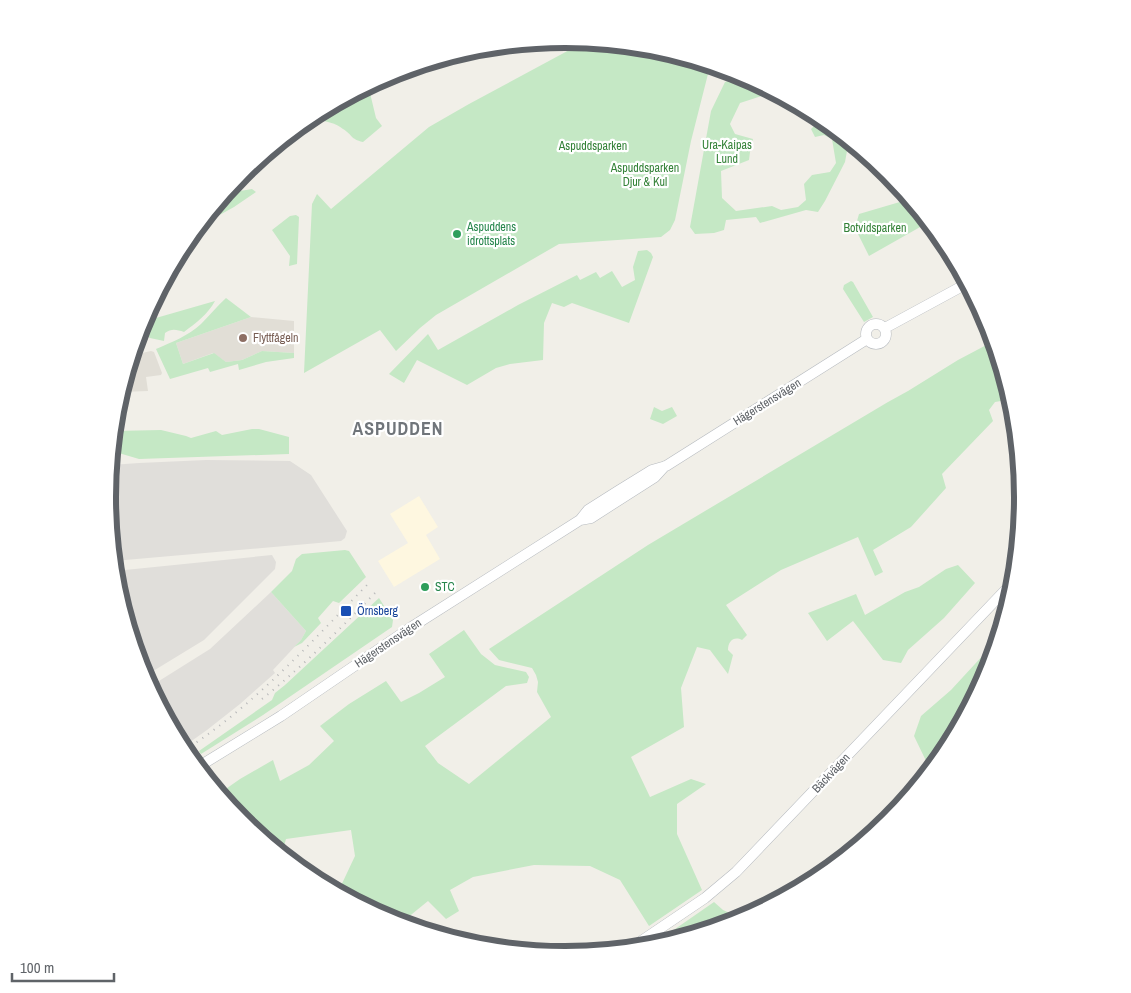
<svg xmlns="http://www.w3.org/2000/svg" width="1131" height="993" font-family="'Archivo Narrow',sans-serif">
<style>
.commercial{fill:#fef7e0}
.industrial{fill:#e0deda}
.education{fill:#e1ded6}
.green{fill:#c5e8c5}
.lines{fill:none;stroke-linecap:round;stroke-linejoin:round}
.secondary-casing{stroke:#b6babf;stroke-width:11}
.secondary{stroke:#fff;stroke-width:10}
.rail{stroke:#b6b7b8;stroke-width:2;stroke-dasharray:1 6;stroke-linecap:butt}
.leisure-dot{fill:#2e9e5b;stroke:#fff;stroke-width:2}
.education-dot{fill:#8d6e63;stroke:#fff;stroke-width:2}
.transit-dot{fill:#1a4fb4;stroke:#fff;stroke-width:2}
.labels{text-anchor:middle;stroke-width:4.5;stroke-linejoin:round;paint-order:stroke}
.park-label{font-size:12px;fill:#348238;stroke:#fff}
.leisure-label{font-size:12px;fill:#27864d;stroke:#fff;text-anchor:start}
.education-label{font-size:12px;fill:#785e54;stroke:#fff;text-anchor:start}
.street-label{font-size:12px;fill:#5f6368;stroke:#fff}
.transit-label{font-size:12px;fill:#164399;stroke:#fff;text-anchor:start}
.district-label{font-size:18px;font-weight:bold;letter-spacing:1px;fill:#70757a;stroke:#fff}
.rim{fill:none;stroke:#5f6368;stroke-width:6}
</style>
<rect width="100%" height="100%" fill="#f1efe8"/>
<!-- commercial -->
<path class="commercial" d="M 419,496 L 438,527 L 426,535 L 440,559 L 394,587 L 378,561 L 408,543 L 390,514 Z"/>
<!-- industrial -->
<path class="industrial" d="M 206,460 L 290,461 L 311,475 L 347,531 L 345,538 L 341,541 L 114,561 L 108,496 L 111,465 L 139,463 Z
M 272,555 L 276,562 L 275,569 L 204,640 L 145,676 L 142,671 L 116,586 L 115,571 Z
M 271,592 L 306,631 L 301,640 L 273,670 L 275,673 L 240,704 L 207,730 L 183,747 L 151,686 L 210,649 Z"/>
<!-- education -->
<path class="education" d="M 251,317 L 294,321 L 294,353 L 262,351 L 242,360 L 226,362 L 213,353 L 183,364 L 176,343 Z
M 151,351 L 154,352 L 162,373 L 161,375 L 146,377 L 148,391 L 121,392 L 133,355 Z"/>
<!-- green -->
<path class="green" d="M 586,41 L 655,48 L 701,62 L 709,70 L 691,141 L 675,220 L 670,230 L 661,237 L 559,244 L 436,315 L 420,328 L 396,351 L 380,330 L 304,373 L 312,204 L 317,194 L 331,209 L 429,127 L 469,104 Z
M 739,78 L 753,80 L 775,92 L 775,94 L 765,95 L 740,103 L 730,124 L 735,134 L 753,139 L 750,152 L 749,160 L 721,171 L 722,198 L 736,211 L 772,206 L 781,210 L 798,207 L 806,200 L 804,184 L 812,175 L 830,172 L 836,163 L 832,139 L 824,135 L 815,137 L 811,129 L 818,122 L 816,114 L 849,140 L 845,162 L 825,201 L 818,212 L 806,210 L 760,223 L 756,217 L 726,220 L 724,230 L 714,233 L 695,234 L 690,227 L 711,111 L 725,82 Z
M 370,93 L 376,118 L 382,126 L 363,142 C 350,139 353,135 343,129 C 336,123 326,121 316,120 L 321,113 L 321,111 L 339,101 Z
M 232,184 L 234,187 L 240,191 L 252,189 L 256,192 L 234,207 L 198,227 Z
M 910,199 L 929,222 L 869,256 L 855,228 L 859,214 Z
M 296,215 L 299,217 L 297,264 L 289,266 L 290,256 L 272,230 L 290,216 Z
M 647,250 L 651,253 L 653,257 L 629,323 L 572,303 L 564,307 L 552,303 L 544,323 L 543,360 L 510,364 L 496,368 L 467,385 L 417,360 L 404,383 L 389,374 L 428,334 L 438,350 L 518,305 L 577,275 L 580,280 L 596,272 L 600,278 L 612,271 L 622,287 L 635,280 L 633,267 L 638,251 Z
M 851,281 L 853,282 L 873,317 L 864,322 L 843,289 L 844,285 Z
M 226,298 L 251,317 L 176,343 L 183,364 L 214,353 L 226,362 L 242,360 L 262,351 L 294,353 L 294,358 L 266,362 L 239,370 L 238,364 L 210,372 L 208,368 L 170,379 L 156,349 C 172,342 188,336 201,324 C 210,315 217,306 226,298 Z
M 215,301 C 208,314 196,323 184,332 C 177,330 172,328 165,333 L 164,341 L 150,338 L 140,331 L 142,322 Z
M 994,341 L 1011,397 L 1007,400 L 995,402 L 989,410 L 993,421 L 942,474 L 946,488 L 911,527 L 873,550 L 883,572 L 875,576 L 858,537 L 781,570 L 726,605 L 747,635 L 742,640 C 734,636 728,641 728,650 L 733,655 L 728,674 L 710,650 L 697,647 L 681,688 L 684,727 L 631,757 L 650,797 L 691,779 L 706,784 L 677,804 L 677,834 L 702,890 L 649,926 L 620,880 L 590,866 L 534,865 L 473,877 L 450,890 L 459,911 L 446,919 L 428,901 L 401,923 L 390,919 L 338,892 L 355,856 L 351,830 L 286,839 L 282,853 L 242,820 L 220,793 L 240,779 L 273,760 L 280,781 L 309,765 L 334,741 L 320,726 L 349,704 L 386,681 L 401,702 L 419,693 L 445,677 L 429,654 L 464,630 L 481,654 L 495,665 L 526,672 L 529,677 L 527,683 L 506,686 L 425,746 L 438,763 L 469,784 L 551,717 L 537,692 L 538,682 L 536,675 L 532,668 L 499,660 L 489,649 L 648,545 L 888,402 L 908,391 L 958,360 Z
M 654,407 L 662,411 L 672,407 L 677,416 L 663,424 L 650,419 Z
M 252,429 L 259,429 L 289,437 L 289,454 L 139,459 L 112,451 L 114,431 L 161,430 L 186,436 L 191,438 L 216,431 L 222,435 Z
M 345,550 L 349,551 L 366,577 L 339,603 L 333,601 L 318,618 L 321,623 L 302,643 L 294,647 L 301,640 L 306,631 L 271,592 L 292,571 L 296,559 L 302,554 Z
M 958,565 L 975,583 L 944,618 L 908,650 L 901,663 L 883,660 L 853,621 L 827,641 L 808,613 L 856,594 L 865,615 L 905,592 L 919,587 L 946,569 Z
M 379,598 L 393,620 L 392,627 L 263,715 L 201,754 L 199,751 L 272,700 L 275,693 L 285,685 Z
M 998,639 L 988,672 L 943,755 L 889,820 L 868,838 L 860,835 L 928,765 L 914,736 L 921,716 L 951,690 Z
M 714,902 L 723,910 L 742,919 L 669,941 L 665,936 Z"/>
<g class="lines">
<defs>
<path id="secondary" d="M866 334a10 10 0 1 1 20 0a10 10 0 1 1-20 0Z
M 885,328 L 968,283
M 580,520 L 591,518 L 655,477 L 665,466
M 198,767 L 281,716 L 410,628 L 580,520 L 588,510 L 618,491 L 652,470 L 666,466 L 867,339
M 631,948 L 705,898 L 736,872 L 1015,580"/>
</defs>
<!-- secondary casing -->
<use href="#secondary" class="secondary-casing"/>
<!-- secondary -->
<use href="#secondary" class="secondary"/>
<!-- rail -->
<path class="rail" d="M 262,699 C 302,667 339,630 375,593
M 185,750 C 255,705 311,642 369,583"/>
</g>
<!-- markers -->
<g class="leisure-dot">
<circle cx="457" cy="234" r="5"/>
<circle cx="425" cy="587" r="5"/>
</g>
<circle class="education-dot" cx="243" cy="338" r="5"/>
<rect class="transit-dot" x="340" y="605" width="12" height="12" rx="2.5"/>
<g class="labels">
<!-- park labels -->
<g class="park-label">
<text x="727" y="149">Ura-Kaipas<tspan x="727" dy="14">Lund</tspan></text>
<text x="593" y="150">Aspuddsparken</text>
<text x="645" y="172">Aspuddsparken<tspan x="645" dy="14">Djur &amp; Kul</tspan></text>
<text x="875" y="232">Botvidsparken</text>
</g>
<!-- leisure labels -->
<g class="leisure-label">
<text x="467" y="231">Aspuddens<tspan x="467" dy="14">idrottsplats</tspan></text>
<text x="435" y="591">STC</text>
</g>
<!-- education labels -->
<g class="education-label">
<text x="253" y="342">Flyttfågeln</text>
</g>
<!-- street labels -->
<g class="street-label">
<text transform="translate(767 402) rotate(-32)" y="4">Hägerstensvägen</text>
<text transform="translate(388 643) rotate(-34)" y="4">Hägerstensvägen</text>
<text transform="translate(831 773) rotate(-47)" y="4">Bäckvägen</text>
</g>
<!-- transit labels -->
<g class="transit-label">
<text x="357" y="615">Örnsberg</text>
</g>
<!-- district labels -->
<g class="district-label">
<text x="398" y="435">ASPUDDEN</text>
</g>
</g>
<!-- crop -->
<path d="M0 0H1131V993H0ZM116 497a449 449 0 1 1 898 0a449 449 0 1 1-898 0Z" fill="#fff" fill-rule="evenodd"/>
<path class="rim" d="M116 497a449 449 0 1 1 898 0a449 449 0 1 1-898 0Z"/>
<!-- scale -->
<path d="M12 973v8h102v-8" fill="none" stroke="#5f6368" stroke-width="2.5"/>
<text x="20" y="973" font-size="15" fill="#5f6368" stroke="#ffffff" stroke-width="4" paint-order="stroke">100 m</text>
</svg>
